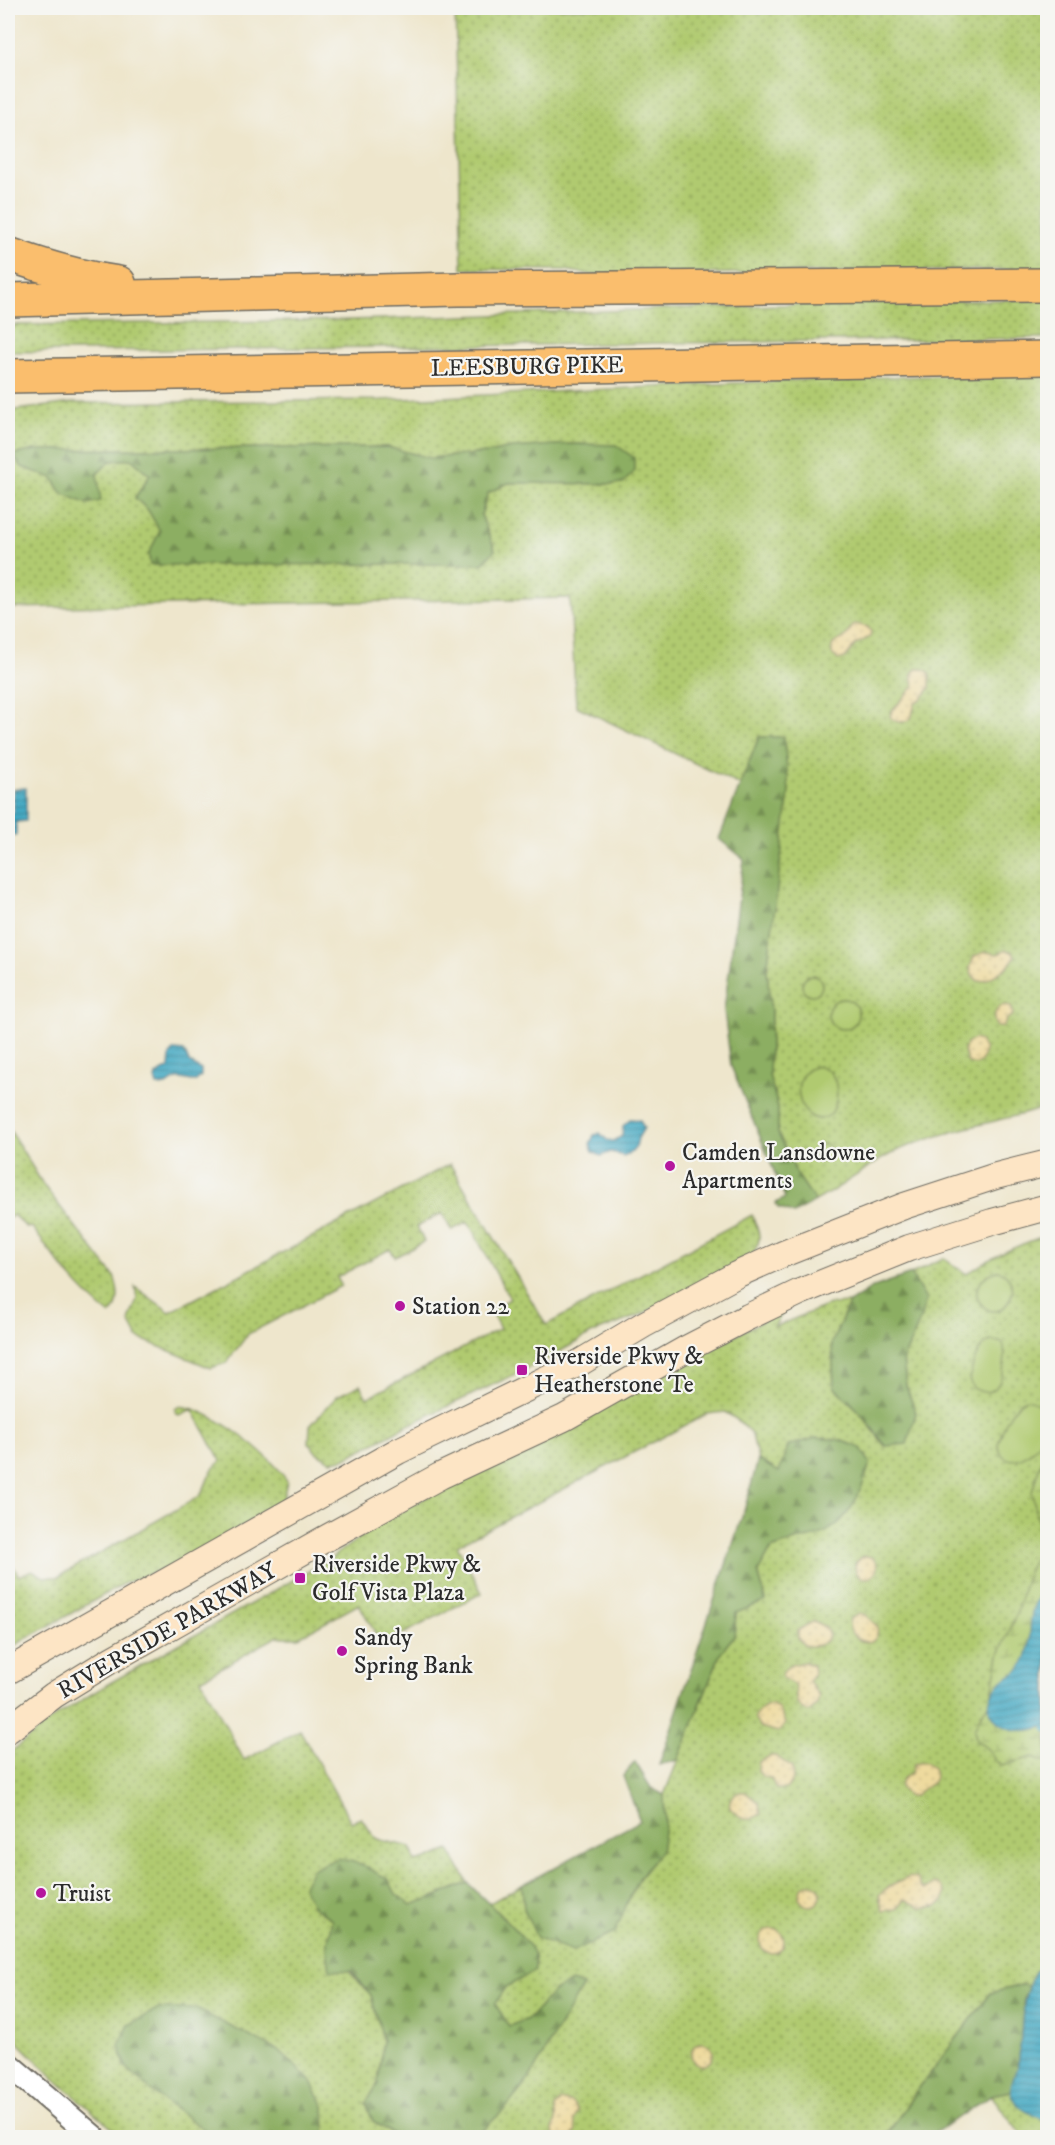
<svg xmlns="http://www.w3.org/2000/svg" width="1055" height="2145" font-family="'IM FELL DW Pica',serif">
<style>
.grass{fill:url(#grass-dots);stroke:#6e7a4d;stroke-width:1.5;fill-rule:evenodd}
.forest{fill:url(#forest-firs);stroke:#5c6c46;stroke-width:1.5}
.wetland{fill:url(#wetland-marsh);stroke:#6e7a4d;stroke-width:1.5}
.sand{fill:url(#sand-dots);stroke:#8c8264;stroke-width:1.5}
.pitch{fill:#b0ca6f;stroke:#6e7a4d;stroke-width:1.5}
.water{fill:url(#water-rules);stroke:#366a76;stroke-width:1.5}
.lines{fill:none;stroke-linecap:round;stroke-linejoin:round}
.stream{stroke:#42a8c2;stroke-width:4.5}
.tertiary-casing{stroke:#6f6c63;stroke-width:26}
.secondary-casing{stroke:#6f6c63;stroke-width:28}
.motorway-casing{stroke:#6f6c63;stroke-width:36}
.tertiary{stroke:#fff;stroke-width:22}
.secondary{stroke:#fde5c5;stroke-width:26}
.motorway{stroke:#fabe6d;stroke-width:33}
.poi-dot{fill:#b5179e;stroke:#f6f6f2;stroke-width:2}
.labels{text-anchor:middle;stroke-width:4.5;stroke-linejoin:round;paint-order:stroke}
.street-label{font-size:24px;fill:#2b2b2b;stroke:#f6f6f2}
.poi-label{font-size:24px;fill:#2b2b2b;stroke:#f6f6f2;text-anchor:start}
</style>
<defs>
<pattern id="grass-dots" width="8" height="8" patternUnits="userSpaceOnUse" patternTransform="scale(1.5)"><rect width="8" height="8" fill="#b0ca6f"/><path d="M2 2h.1M6 6h.1" fill="none" stroke="#8fa45b" stroke-width="1.8" stroke-linecap="round"/></pattern>
<pattern id="forest-firs" width="22" height="20" patternUnits="userSpaceOnUse" patternTransform="scale(1.5)"><rect width="22" height="20" fill="#8cae62"/><path d="M5 1l3.5 6h-7zM16 11l3.5 6h-7z" fill="#738e51"/></pattern>
<pattern id="wetland-marsh" width="20" height="14" patternUnits="userSpaceOnUse" patternTransform="scale(1.5)"><rect width="20" height="14" fill="#b0ca6f"/><path d="M1 5h8M5 5V1M11 12h8M15 12V8" fill="none" stroke="#8fa45b"/></pattern>
<pattern id="sand-dots" width="8" height="8" patternUnits="userSpaceOnUse" patternTransform="scale(1.5)"><rect width="8" height="8" fill="#eeda9e"/><path d="M2 2h.1M6 6h.1" fill="none" stroke="#cb8" stroke-width="1.8" stroke-linecap="round"/></pattern>
<pattern id="water-rules" width="6" height="5" patternUnits="userSpaceOnUse" patternTransform="scale(1.5)"><rect width="6" height="5" fill="#42a8c2"/><path d="M0 2.5h6" fill="none" stroke="#37899e"/></pattern>
</defs>
<rect width="100%" height="100%" fill="#f6f6f2"/>
<filter id="ink" filterUnits="userSpaceOnUse"><feTurbulence type="fractalNoise" baseFrequency=".0167" numOctaves="2"/><feDisplacementMap in="SourceGraphic" scale="12" xChannelSelector="R" yChannelSelector="G"/><feConvolveMatrix kernelMatrix="1 2 1 2 8 2 1 2 1" color-interpolation-filters="sRGB"/></filter>
<filter id="wash" filterUnits="userSpaceOnUse"><feTurbulence type="fractalNoise" baseFrequency=".008" numOctaves="4" result="noise"/><feDisplacementMap in="SourceGraphic" scale="24" xChannelSelector="R" yChannelSelector="G"/><feGaussianBlur stdDeviation="1.35" result="paint"/><feColorMatrix in="noise" values="0 0 0 0 0 0 0 0 0 0 0 0 0 0 0 0 0 1.4 0 .05"/><feComposite in="paint" operator="in"/></filter>
<g filter="url(#wash)">
<rect width="100%" height="100%" fill="#eee6cc"/>
<!-- grass -->
<path class="grass" d="M 455,8 L 1047,8 L 1047,269 L 595,275 L 564,270 L 462,269 Z
M 1048,299 L 1047,338 L 8,352 L 8,325 L 350,320 L 839,303 Z
M 1047,374 L 1047,1106 C 1030,1114 1013,1116 995,1121 C 965,1128 934,1136 906,1147 C 873,1160 846,1185 815,1201 L 796,1173 L 778,1133 L 778,1107 L 769,1075 L 771,1011 L 767,971 L 777,884 L 785,756 L 784,737 L 759,737 L 740,785 L 576,706 L 570,598 L 8,608 L 8,411 L 72,403 L 381,400 L 846,378 ZM 571,444 L 615,445 L 613,484 L 508,483 L 488,493 L 481,515 L 495,550 L 150,565 L 149,553 L 161,531 L 148,510 L 135,498 L 150,475 L 131,459 L 110,461 L 97,474 L 62,493 L 35,450 L 387,447 L 430,458 L 488,453 L 512,448 Z
M 8,1127 L 44,1186 L 114,1276 C 119,1290 121,1305 110,1315 C 78,1290 55,1259 32,1227 L 27,1228 L 13,1215 L 8,1218 Z
M 450,1164 L 546,1325 L 752,1215 C 760,1234 763,1239 751,1257 L 640,1315 L 591,1334 L 541,1362 L 406,1426 L 344,1459 L 330,1461 L 316,1452 L 309,1443 L 310,1426 L 337,1396 L 360,1385 L 367,1398 L 500,1329 L 492,1313 L 494,1308 L 510,1299 L 468,1222 L 452,1230 L 442,1213 L 417,1226 L 424,1242 L 395,1257 L 390,1249 L 337,1277 L 341,1286 L 248,1334 L 226,1363 L 211,1368 L 138,1338 L 129,1321 L 137,1299 L 135,1287 L 170,1312 Z
M 1047,1235 L 1047,1958 L 1035,1973 L 1030,1986 L 1021,1985 L 991,1993 L 913,2096 L 885,2137 L 475,2137 L 505,2109 L 529,2079 L 583,1985 L 571,1982 L 554,1991 L 530,2018 L 509,2027 L 495,2004 L 506,1987 L 534,1971 L 503,1916 L 488,1904 L 522,1885 L 524,1909 L 627,1903 L 640,1877 L 661,1851 L 665,1824 L 664,1795 L 721,1652 L 734,1636 L 736,1612 L 766,1600 L 758,1572 L 771,1549 L 802,1539 L 815,1537 L 779,1472 L 758,1460 L 752,1435 L 739,1421 L 725,1412 L 707,1414 L 457,1545 L 482,1593 L 382,1645 L 359,1604 L 299,1637 L 276,1637 L 201,1679 L 244,1760 L 300,1730 L 351,1822 L 361,1818 L 376,1839 L 411,1847 L 415,1862 L 427,1859 L 449,1850 L 468,1883 L 434,1898 L 411,1905 L 396,1894 L 388,1879 L 313,1907 L 332,1919 L 327,1948 L 371,1995 L 383,2040 L 378,2084 L 366,2103 L 373,2121 L 398,2137 L 122,2137 L 55,2079 L 8,2032 L 8,1754 L 56,1716 L 108,1684 L 327,1561 L 387,1518 L 785,1309 L 774,1327 L 831,1304 L 849,1303 L 832,1343 L 834,1387 L 858,1410 L 885,1446 L 916,1413 L 906,1386 L 903,1359 L 917,1328 L 926,1300 L 911,1274 L 943,1258 L 967,1274 C 992,1256 1018,1245 1047,1235 Z
M 180,1406 C 211,1409 271,1454 287,1481 L 282,1504 L 173,1566 L 125,1583 L 8,1649 L 8,1556 L 19,1576 L 32,1570 L 44,1577 L 58,1577 L 200,1496 C 209,1482 207,1471 221,1461 L 192,1409 L 180,1415 L 176,1414 L 175,1409 Z
M 1010,2091 C 1017,2107 1032,2115 1047,2121 L 1047,2137 L 1023,2137 L 991,2095 Z"/>
<!-- forest -->
<path class="forest" d="M 571,444 L 616,445 L 634,458 L 634,472 L 623,483 L 614,484 L 508,483 L 488,493 L 481,515 L 495,550 L 482,564 L 150,565 L 149,553 L 160,531 L 148,510 L 135,498 L 150,475 L 131,459 L 110,461 L 97,474 L 101,501 L 87,504 L 62,493 L 53,478 L 22,467 L 13,455 L 35,450 L 387,447 L 430,458 L 488,453 L 512,448 Z
M 759,737 L 784,737 L 789,792 L 767,971 L 771,1011 L 769,1075 L 778,1107 L 778,1133 L 796,1173 L 815,1201 L 794,1214 L 778,1208 L 776,1203 L 785,1198 L 731,1066 L 724,1010 L 744,859 L 719,839 Z
M 911,1274 L 926,1300 L 917,1328 L 903,1359 L 906,1386 L 916,1413 L 907,1444 L 886,1446 L 858,1410 L 834,1387 L 832,1343 L 849,1303 L 874,1287 Z
M 815,1438 L 840,1440 L 861,1448 L 870,1463 C 861,1493 849,1524 817,1536 C 812,1538 807,1538 803,1539 C 792,1541 781,1546 771,1549 L 758,1572 L 766,1601 L 736,1613 L 734,1636 L 721,1652 L 678,1760 L 659,1765 L 744,1511 L 758,1460 L 779,1472 L 788,1446 Z
M 635,1762 L 651,1788 L 664,1795 L 665,1824 L 661,1851 L 640,1877 L 627,1903 L 615,1933 L 573,1951 L 537,1938 L 524,1909 L 522,1885 L 640,1821 L 623,1776 Z
M 338,1858 L 361,1864 L 388,1879 L 396,1894 L 411,1905 L 434,1897 L 468,1883 C 481,1897 532,1942 534,1956 C 535,1961 535,1966 535,1971 L 506,1987 L 495,2004 L 509,2026 L 530,2018 L 554,1991 L 571,1982 L 583,1985 L 529,2079 L 505,2109 L 475,2137 L 398,2137 L 373,2121 L 366,2103 L 378,2084 L 383,2040 L 371,1995 L 351,1971 L 330,1970 L 327,1948 L 332,1919 L 313,1907 L 303,1886 L 312,1869 Z
M 1021,1985 L 1030,1986 L 1024,1997 L 1019,2060 L 1010,2091 L 991,2095 L 929,2137 L 885,2138 L 913,2096 L 991,1993 Z
M 157,2009 L 196,2009 L 279,2051 L 309,2079 L 324,2106 L 325,2137 L 215,2137 L 158,2097 L 125,2066 L 119,2045 L 129,2025 Z"/>
<!-- wetland -->
<path class="wetland" d="M 1047,1449 L 1047,1762 L 1033,1757 L 1002,1766 C 989,1759 995,1750 977,1742 L 974,1730 L 980,1716 L 991,1700 L 999,1655 L 1016,1615 L 1028,1572 L 1037,1554 L 1041,1536 L 1032,1492 L 1039,1468 Z"/>
<!-- sand -->
<path class="sand" d="M 855,624 L 868,627 L 871,632 L 870,637 L 856,644 L 845,658 L 838,660 L 832,654 C 830,638 839,644 846,636 C 850,631 850,628 855,624 Z
M 916,669 L 924,669 L 930,673 L 930,688 L 922,698 L 915,703 L 911,719 C 904,723 894,724 890,716 L 893,710 L 914,686 L 912,674 Z
M 1006,950 L 1012,952 L 1015,955 C 1013,966 989,981 978,981 L 972,975 L 970,968 L 974,956 L 986,952 L 998,954 Z
M 1007,1005 L 1012,1008 L 1013,1015 L 1007,1019 L 1003,1027 L 997,1027 L 994,1021 L 995,1013 L 1000,1006 Z
M 974,1039 L 980,1041 L 985,1050 L 982,1060 L 975,1065 L 967,1062 L 964,1050 L 967,1043 Z
M855 1567a11 11 0 1 1 22 0a11 11 0 1 1-22 0Z
M 859,1613 L 865,1615 L 877,1626 C 882,1654 843,1641 850,1619 Z
M 814,1621 L 826,1628 L 829,1635 C 825,1646 814,1647 804,1645 L 798,1638 L 798,1630 Z
M 805,1662 L 813,1666 L 814,1673 L 809,1681 L 819,1697 L 817,1704 L 809,1712 C 791,1705 799,1699 794,1685 L 782,1677 C 783,1665 795,1664 805,1662 Z
M 771,1704 L 778,1708 L 785,1723 L 782,1729 L 778,1732 L 760,1727 L 755,1720 C 755,1712 764,1706 771,1704 Z
M 770,1756 L 776,1756 L 792,1768 L 793,1780 L 786,1789 L 776,1789 L 771,1778 L 763,1777 L 758,1771 L 759,1762 Z
M 924,1762 L 933,1768 C 939,1783 929,1784 920,1791 C 915,1796 914,1797 907,1796 L 900,1787 L 902,1779 L 911,1773 L 914,1764 Z
M 740,1792 L 745,1792 L 759,1803 L 761,1814 L 751,1819 L 743,1819 L 730,1808 C 728,1800 732,1795 740,1792 Z
M 909,1877 L 917,1879 L 920,1887 L 925,1889 L 936,1884 L 941,1886 L 945,1893 L 943,1902 L 937,1906 L 921,1908 L 905,1899 L 897,1909 L 883,1911 L 879,1895 L 887,1888 Z
M799 1895a11 11 0 1 1 22 0a11 11 0 1 1-22 0Z
M760 1941a12 12 0 1 1 24 0a12 12 0 1 1-24 0Z
M691 2054a11 11 0 1 1 22 0a11 11 0 1 1-22 0Z
M 561,2101 C 571,2101 574,2102 578,2112 L 574,2120 L 576,2132 L 572,2137 L 555,2137 C 551,2129 554,2128 556,2120 C 557,2116 555,2111 555,2107 Z"/>
<!-- pitch -->
<path class="pitch" d="M802 985a10 10 0 1 1 20 0a10 10 0 1 1-20 0Z
M828 1014a15 15 0 1 1 30 0a15 15 0 1 1-30 0Z
M 819,1066 C 840,1071 840,1099 831,1114 C 802,1137 781,1070 819,1066 Z
M814 1153a9 9 0 1 1 18 0a9 9 0 1 1-18 0Z
M 997,1271 C 1007,1271 1011,1281 1013,1290 C 1000,1340 949,1287 997,1271 Z
M 990,1341 L 1000,1342 L 1003,1344 C 1007,1357 1004,1390 987,1392 C 982,1393 977,1390 973,1388 L 969,1380 C 973,1365 975,1349 990,1341 Z
M 1026,1399 C 1034,1400 1040,1405 1044,1412 C 1055,1447 1003,1480 998,1444 C 1003,1428 1010,1407 1026,1399 Z"/>
<!-- water -->
<path class="water" d="M 26,788 L 26,821 L 16,822 L 16,835 L 12,835 L 8,842 L 8,814 L 13,813 L 13,789 Z
M 175,1050 L 184,1051 L 189,1062 L 201,1070 L 201,1076 L 196,1081 C 180,1081 181,1073 166,1086 L 157,1086 L 155,1079 L 156,1075 L 169,1068 L 170,1055 Z
M 631,1119 L 640,1120 L 644,1128 L 638,1138 L 636,1147 L 632,1152 L 623,1156 L 611,1152 L 601,1156 L 593,1152 L 590,1144 L 594,1135 L 600,1133 L 607,1140 L 614,1141 L 622,1136 L 623,1126 Z
M 1047,1586 L 1047,1725 C 1024,1735 996,1733 988,1705 C 991,1696 995,1687 1002,1681 C 1010,1674 1019,1674 1023,1664 C 1038,1636 1020,1613 1047,1586 Z
M 1047,1958 L 1048,2121 L 1047,2121 C 1034,2116 1015,2108 1011,2094 C 1009,2083 1018,2069 1019,2058 C 1024,2023 1018,1984 1047,1958 Z"/>
<g class="lines">
<!-- stream -->
<path class="stream" d="M 1045,1728 L 1048,1731"/>
</g>
</g>
<g filter="url(#ink)">
<g class="lines">
<defs>
<path id="tertiary" d="M 8,2064 L 95,2138"/>
<path id="secondary" d="M 8,1671 L 398,1451 L 581,1362 L 643,1325 L 736,1275 L 783,1254 L 904,1206 L 996,1176 L 1048,1163
M 8,1730 L 54,1695 L 111,1660 L 323,1540 L 440,1476 L 564,1418 L 686,1349 L 748,1317 L 800,1292 L 909,1248 L 992,1222 L 1048,1207"/>
<path id="motorway" d="M 8,254 C 44,267 80,278 119,283
M 8,300 L 458,289 L 1048,285
M 8,376 L 1048,358"/>
</defs>
<!-- tertiary casing -->
<use href="#tertiary" class="tertiary-casing"/>
<!-- secondary casing -->
<use href="#secondary" class="secondary-casing"/>
<!-- motorway casing -->
<use href="#motorway" class="motorway-casing"/>
<!-- tertiary -->
<use href="#tertiary" class="tertiary"/>
<!-- secondary -->
<use href="#secondary" class="secondary"/>
<!-- motorway -->
<use href="#motorway" class="motorway"/>
</g>
</g>
<!-- markers -->
<g class="poi-dot">
<circle cx="670" cy="1166" r="6"/>
<circle cx="400" cy="1306" r="6"/>
<rect x="516" y="1364" width="12" height="12" rx="3"/>
<rect x="294" y="1572" width="12" height="12" rx="3"/>
<circle cx="342" cy="1651" r="6"/>
<circle cx="41" cy="1893" r="6"/>
</g>
<g class="labels">
<!-- street labels -->
<g class="street-label">
<text transform="translate(527 366) rotate(-1)" y="8">LEESBURG PIKE</text>
<text transform="translate(167 1630) rotate(-30)" y="8">RIVERSIDE PARKWAY</text>
</g>
<!-- poi labels -->
<g class="poi-label">
<text x="682" y="1160">Camden Lansdowne<tspan x="682" dy="28">Apartments</tspan></text>
<text x="412" y="1314">Station 22</text>
<text x="534" y="1364">Riverside Pkwy &amp;<tspan x="534" dy="28">Heatherstone Te</tspan></text>
<text x="312" y="1572">Riverside Pkwy &amp;<tspan x="312" dy="28">Golf Vista Plaza</tspan></text>
<text x="354" y="1645">Sandy<tspan x="354" dy="28">Spring Bank</tspan></text>
<text x="53" y="1901">Truist</text>
</g>
</g>
<!-- margin -->
<rect width="1055" height="2145" fill="none" stroke="#f6f6f2" stroke-width="30"/>
</svg>
